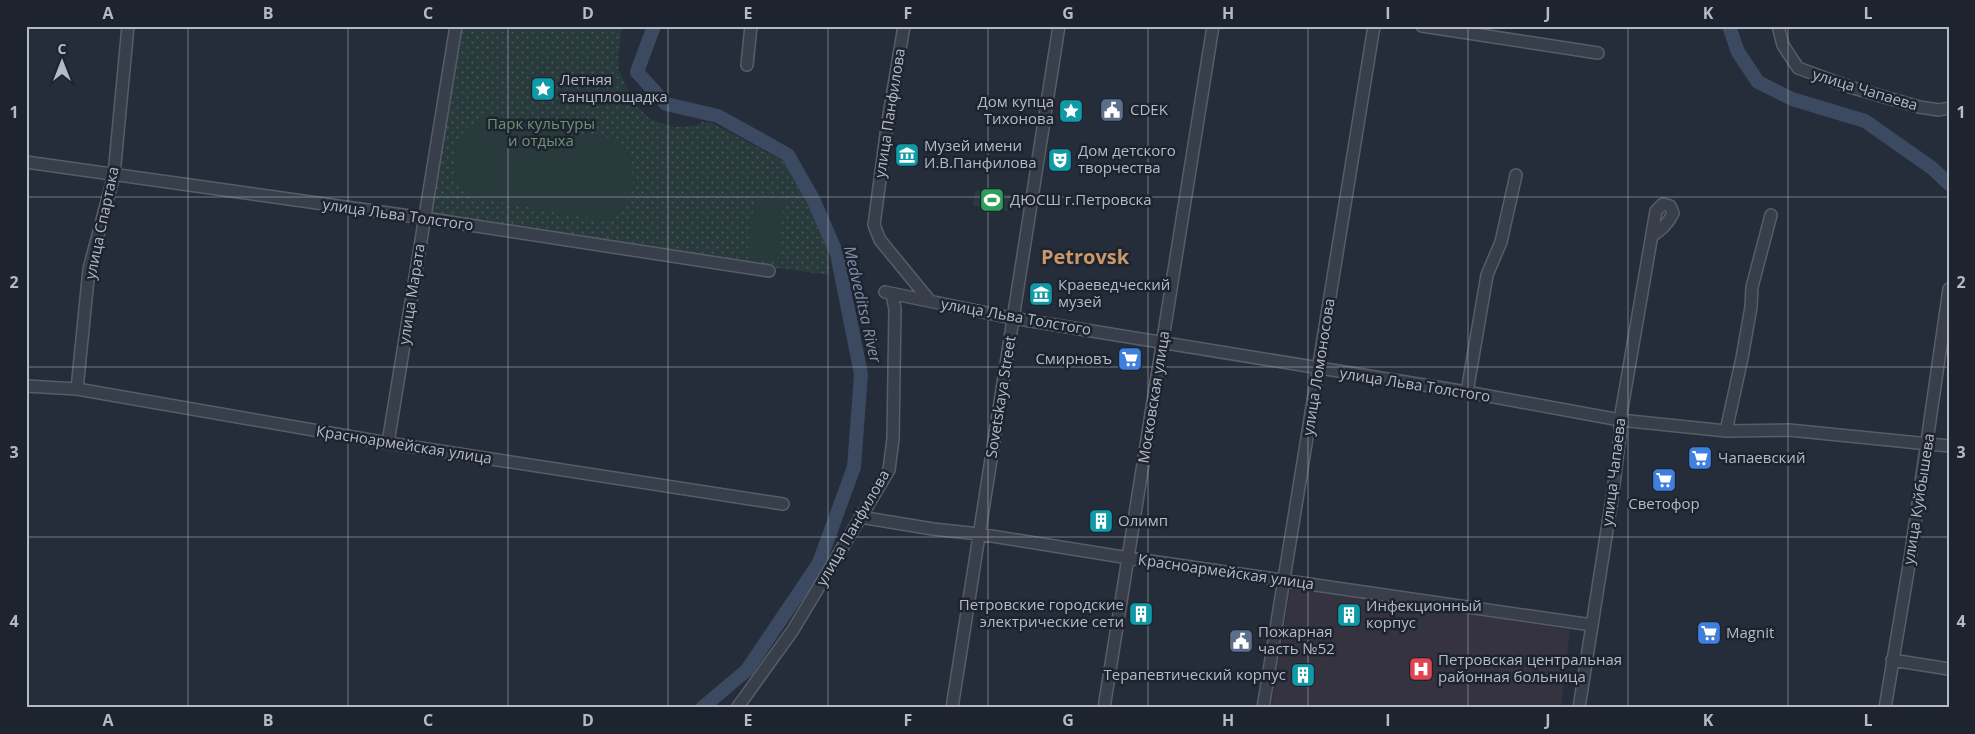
<svg xmlns="http://www.w3.org/2000/svg" width="1975" height="734" font-family="'Open Sans',sans-serif">
<style>
.medical{fill:#35333f}
.grass{fill:url(#grass-dots)}
.garden{fill:#283a3c}
.lines{fill:none;stroke-linecap:round;stroke-linejoin:round}
.river{stroke:#3c4a61;stroke-width:14}
.minor-casing{stroke:#575d68;stroke-width:14}
.minor{stroke:#383f4a;stroke-width:11}
.grid{fill:none;stroke:#b4bac6;stroke-width:1;stroke-opacity:0.55}
.labels{text-anchor:middle;stroke-width:5;stroke-linejoin:round;paint-order:stroke}
.poi-label{font-size:15px;fill:#b4bac6;stroke:#1e242f;text-anchor:start}
.street-label{font-size:15px;fill:#b4bac6;stroke:#1e242f}
.park-label{font-size:15px;fill:#6d9477;stroke:#1e242f}
.water-label{font-size:16px;font-style:italic;fill:#7e90aa;stroke:#1e242f}
.district-label{font-size:20px;font-weight:bold;fill:#ca976b;stroke:#1e242f}
.neatline{fill:none;stroke:#b4bac6;stroke-width:2}
.grid-label{font-size:16px;text-anchor:middle;font-weight:bold;fill:#b4bac6}
</style>
<defs>
<pattern id="grass-dots" width="8" height="8" patternUnits="userSpaceOnUse" patternTransform="scale(1.25)"><rect width="8" height="8" fill="#283a3c"/><path d="M2 2h.1M6 6h.1" fill="none" stroke="#455457" stroke-width="1.8" stroke-linecap="round"/></pattern>
</defs>
<rect width="100%" height="100%" fill="#252d3a"/>
<!-- medical -->
<path class="medical" d="M 1291,584 L 1570,630 L 1561,708 L 1271,708 Z"/>
<!-- grass -->
<path class="grass" d="M 461,26 L 624,26 L 621,32 L 618,59 L 619,70 L 634,104 L 650,119 L 674,127 L 697,126 L 702,122 L 710,122 L 787,163 L 827,244 L 830,275 L 755,265 L 432,213 Z"/>
<!-- garden -->
<path class="garden" d="M 482,117 L 620,140 L 632,161 L 633,188 L 622,208 L 605,221 L 467,196 L 455,177 L 455,152 L 464,130 Z
M 975,190 L 1011,195 L 1008,211 L 973,206 Z
M 761,193 C 770,194 781,193 784,201 L 778,258 L 772,262 L 751,259 L 747,256 L 755,197 L 757,194 Z"/>
<g class="lines">
<!-- river -->
<path class="river" d="M 654,26 L 637,72 L 666,104 L 718,116 L 788,155 L 813,199 L 837,254 L 861,374 L 854,467 L 819,563 L 747,670 L 702,708
M 1729,26 L 1738,52 L 1758,82 L 1792,99 L 1865,121 L 1932,168 L 1949,184"/>
<defs>
<path id="minor" d="M 904,26 L 887,127 L 874,225 L 880,240 L 930,301
M 1422,26 L 1598,53
M 1778,26 L 1783,45 L 1798,68 L 1850,87 L 1919,107 L 1939,110 L 1949,108
M 747,65 L 751,26
M 26,162 L 424,218 L 769,271
M 885,292 L 1012,318 L 1467,392 L 1620,420 L 1726,431 L 1789,430 L 1949,446
M 26,386 L 77,389 L 388,443 L 783,504
M 77,389 L 89,269 L 114,175 L 128,26
M 1467,392 L 1487,275 L 1501,242 L 1516,175
M 1726,431 L 1742,358 L 1751,307 L 1752,287 L 1771,215
M 388,443 L 456,26
M 860,517 L 933,529 L 979,534 L 1129,558 L 1592,625
M 1892,660 L 1949,669
M 737,708 L 793,630 L 889,470 L 893,439 L 895,309 L 892,295
M 952,708 L 1059,26
M 1104,708 L 1213,26
M 1263,708 L 1374,26
M 1579,708 L 1613,492 L 1620,435 L 1620,420 L 1656,211 L 1663,204 L 1670,206 L 1673,213 C 1668,224 1662,229 1652,236
M 1885,708 L 1910,559 L 1949,289"/>
</defs>
<!-- minor casing -->
<use href="#minor" class="minor-casing"/>
<!-- minor -->
<use href="#minor" class="minor"/>
</g>
<!-- grid -->
<path class="grid" d="M 188,26 L 188,708M 348,26 L 348,708M 508,26 L 508,708M 668,26 L 668,708M 828,26 L 828,708M 988,26 L 988,708M 1148,26 L 1148,708M 1308,26 L 1308,708M 1468,26 L 1468,708M 1628,26 L 1628,708M 1788,26 L 1788,708M 26,197 L 1949,197M 26,367 L 1949,367M 26,537 L 1949,537"/>
<!-- icons -->
<defs>
<symbol id="sight-square" viewBox="-11 -11 22 22"><rect x="-9" y="-9" width="18" height="18" rx="4" fill="#0f9aa8" stroke="#1e242f"/><path d="M0-6L1.8-2.2L6-1.7L2.9 1.2L3.7 5.4L0 3.3L-3.7 5.4L-2.9 1.2L-6-1.7L-1.8-2.2Z" fill="#fff"/></symbol>
<symbol id="civic-square" viewBox="-11 -11 22 22"><rect x="-9" y="-9" width="18" height="18" rx="4" fill="#5c6f8a" stroke="#1e242f"/><path d="M-.6-6.5H3V-4.5H.6V-3L4-1V1h2V6H-6V1h2V-1L-.6-3ZM-1.2 2.5V6h2.4V2.5Z" fill="#fff"/></symbol>
<symbol id="museum-square" viewBox="-11 -11 22 22"><rect x="-9" y="-9" width="18" height="18" rx="4" fill="#0f9aa8" stroke="#1e242f"/><path d="M0-6L6-3V-2H-6V-3ZM-5-1h2V3h-2ZM-1-1h2V3h-2ZM3-1h2V3H3ZM-6 4H6V6H-6Z" fill="#fff"/></symbol>
<symbol id="theatre-square" viewBox="-11 -11 22 22"><rect x="-9" y="-9" width="18" height="18" rx="4" fill="#0f9aa8" stroke="#1e242f"/><path d="M-5-5.5Q0-4 5-5.5V0Q5 5 0 6Q-5 5-5 0ZM-3.3-2.5H-1v1.5H-3.3ZM1-2.5H3.3v1.5H1ZM-2.8 1Q0 5.5 2.8 1Z" fill="#fff"/></symbol>
<symbol id="stadium-square" viewBox="-11 -11 22 22"><rect x="-9" y="-9" width="18" height="18" rx="4" fill="#2e9e5b" stroke="#1e242f"/><path d="M0-5a6.5 5 0 1 0 0 10a6.5 5 0 1 0 0-10ZM-3.5-1.8h7v3.6h-7Z" fill="#fff"/></symbol>
<symbol id="supermarket-square" viewBox="-11 -11 22 22"><rect x="-9" y="-9" width="18" height="18" rx="4" fill="#3f7fe0" stroke="#1e242f"/><path d="M-6-5.5h2.5l.6 2H6L4.5 2H-2.5L-4.4-4H-6ZM-1.5 3.2a1.3 1.3 0 1 0 .1 0ZM3 3.2a1.3 1.3 0 1 0 .1 0Z" fill="#fff"/></symbol>
<symbol id="building-square" viewBox="-11 -11 22 22"><rect x="-9" y="-9" width="18" height="18" rx="4" fill="#0f9aa8" stroke="#1e242f"/><path d="M-4-6H4V6H1V3H-1V6H-4ZM-2.5-4.3h1.7v1.8h-1.7ZM.8-4.3h1.7v1.8H.8ZM-2.5-1h1.7V.8h-1.7ZM.8-1h1.7V.8H.8Z" fill="#fff"/></symbol>
<symbol id="hospital-square" viewBox="-11 -11 22 22"><rect x="-9" y="-9" width="18" height="18" rx="4" fill="#e0444e" stroke="#1e242f"/><path d="M-5-5h3v3.5h4V-5h3V5h-3V1.5h-4V5h-3Z" fill="#fff"/></symbol>
</defs>
<g fill-rule="evenodd">
<use href="#sight-square" x="529" y="75" width="28" height="28"/>
<use href="#civic-square" x="1098" y="96" width="28" height="28"/>
<use href="#sight-square" x="1057" y="97" width="28" height="28"/>
<use href="#museum-square" x="893" y="141" width="28" height="28"/>
<use href="#theatre-square" x="1046" y="146" width="28" height="28"/>
<use href="#stadium-square" x="978" y="186" width="28" height="28"/>
<use href="#museum-square" x="1027" y="280" width="28" height="28"/>
<use href="#supermarket-square" x="1116" y="345" width="28" height="28"/>
<use href="#supermarket-square" x="1686" y="444" width="28" height="28"/>
<use href="#supermarket-square" x="1650" y="466" width="28" height="28"/>
<use href="#building-square" x="1087" y="507" width="28" height="28"/>
<use href="#building-square" x="1127" y="600" width="28" height="28"/>
<use href="#building-square" x="1335" y="601" width="28" height="28"/>
<use href="#supermarket-square" x="1695" y="619" width="28" height="28"/>
<use href="#civic-square" x="1227" y="627" width="28" height="28"/>
<use href="#hospital-square" x="1407" y="655" width="28" height="28"/>
<use href="#building-square" x="1289" y="661" width="28" height="28"/>
</g>
<g class="labels">
<!-- poi labels -->
<g class="poi-label">
<text x="560" y="85">Летняя<tspan x="560" dy="17">танцплощадка</tspan></text>
<text x="1054" y="107" text-anchor="end">Дом купца<tspan x="1054" dy="17">Тихонова</tspan></text>
<text x="1130" y="115">CDEK</text>
<text x="924" y="151">Музей имени<tspan x="924" dy="17">И.В.Панфилова</tspan></text>
<text x="1078" y="156">Дом детского<tspan x="1078" dy="17">творчества</tspan></text>
<text x="1010" y="205">ДЮСШ г.Петровска</text>
<text x="1058" y="290">Краеведческий<tspan x="1058" dy="17">музей</tspan></text>
<text x="1112" y="364" text-anchor="end">Смирновъ</text>
<text x="1718" y="463">Чапаевский</text>
<text x="1664" y="509" text-anchor="middle">Светофор</text>
<text x="1118" y="526">Олимп</text>
<text x="1124" y="610" text-anchor="end">Петровские городские<tspan x="1124" dy="17">электрические сети</tspan></text>
<text x="1366" y="611">Инфекционный<tspan x="1366" dy="17">корпус</tspan></text>
<text x="1258" y="637">Пожарная<tspan x="1258" dy="17">часть №52</tspan></text>
<text x="1726" y="638">Magnit</text>
<text x="1438" y="665">Петровская центральная<tspan x="1438" dy="17">районная больница</tspan></text>
<text x="1286" y="680" text-anchor="end">Терапевтический корпус</text>
</g>
<!-- street labels -->
<g class="street-label">
<text transform="translate(1865 90) rotate(17)" y="5">улица Чапаева</text>
<text transform="translate(890 113) rotate(-81)" y="5">улица Панфилова</text>
<text transform="translate(398 215) rotate(8)" y="5">улица Льва Толстого</text>
<text transform="translate(102 223) rotate(-78)" y="5">улица Спартака</text>
<text transform="translate(412 294) rotate(-81)" y="5">улица Марата</text>
<text transform="translate(1016 317) rotate(10)" y="5">улица Льва Толстого</text>
<text transform="translate(1319 367) rotate(-81)" y="5">улица Ломоносова</text>
<text transform="translate(1415 385) rotate(9)" y="5">улица Льва Толстого</text>
<text transform="translate(1001 397) rotate(-81)" y="5">Sovetskaya Street</text>
<text transform="translate(1154 397) rotate(-81)" y="5">Московская улица</text>
<text transform="translate(404 445) rotate(9)" y="5">Красноармейская улица</text>
<text transform="translate(1614 472) rotate(-83)" y="5">улица Чапаева</text>
<text transform="translate(1919 499) rotate(-81)" y="5">улица Куйбышева</text>
<text transform="translate(853 528) rotate(-60)" y="5">улица Панфилова</text>
<text transform="translate(1226 572) rotate(8)" y="5">Красноармейская улица</text>
</g>
<!-- park labels -->
<g class="park-label">
<text x="541" y="129">Парк культуры<tspan x="541" dy="17">и отдыха</tspan></text>
</g>
<!-- water labels -->
<g class="water-label">
<text transform="translate(863 304) rotate(77)" y="6">Medveditsa River</text>
</g>
<!-- district labels -->
<g class="district-label">
<text x="1085" y="264">Petrovsk</text>
</g>
</g>
<!-- border -->
<rect width="1975" height="734" fill="none" stroke="#1e242f" stroke-width="55"/>
<!-- north arrow -->
<g transform="translate(62 62)" stroke="#1e242f" stroke-width="4" paint-order="stroke">
<path d="M0-4L9 19L0 12L-9 19Z" fill="#b4bac6"/>
<text y="-8" font-size="14" font-weight="bold" text-anchor="middle" fill="#b4bac6">С</text>
</g>
<rect x="28" y="28" width="1920" height="678" class="neatline"/>
<g class="grid-label">
<text x="108" y="19">A</text>
<text x="268" y="19">B</text>
<text x="428" y="19">C</text>
<text x="588" y="19">D</text>
<text x="748" y="19">E</text>
<text x="908" y="19">F</text>
<text x="1068" y="19">G</text>
<text x="1228" y="19">H</text>
<text x="1388" y="19">I</text>
<text x="1548" y="19">J</text>
<text x="1708" y="19">K</text>
<text x="1868" y="19">L</text>
<text x="14" y="118">1</text>
<text x="1961" y="118">1</text>
<text x="14" y="288">2</text>
<text x="1961" y="288">2</text>
<text x="14" y="458">3</text>
<text x="1961" y="458">3</text>
<text x="14" y="627">4</text>
<text x="1961" y="627">4</text>
<text x="108" y="726">A</text>
<text x="268" y="726">B</text>
<text x="428" y="726">C</text>
<text x="588" y="726">D</text>
<text x="748" y="726">E</text>
<text x="908" y="726">F</text>
<text x="1068" y="726">G</text>
<text x="1228" y="726">H</text>
<text x="1388" y="726">I</text>
<text x="1548" y="726">J</text>
<text x="1708" y="726">K</text>
<text x="1868" y="726">L</text>
</g>
</svg>
